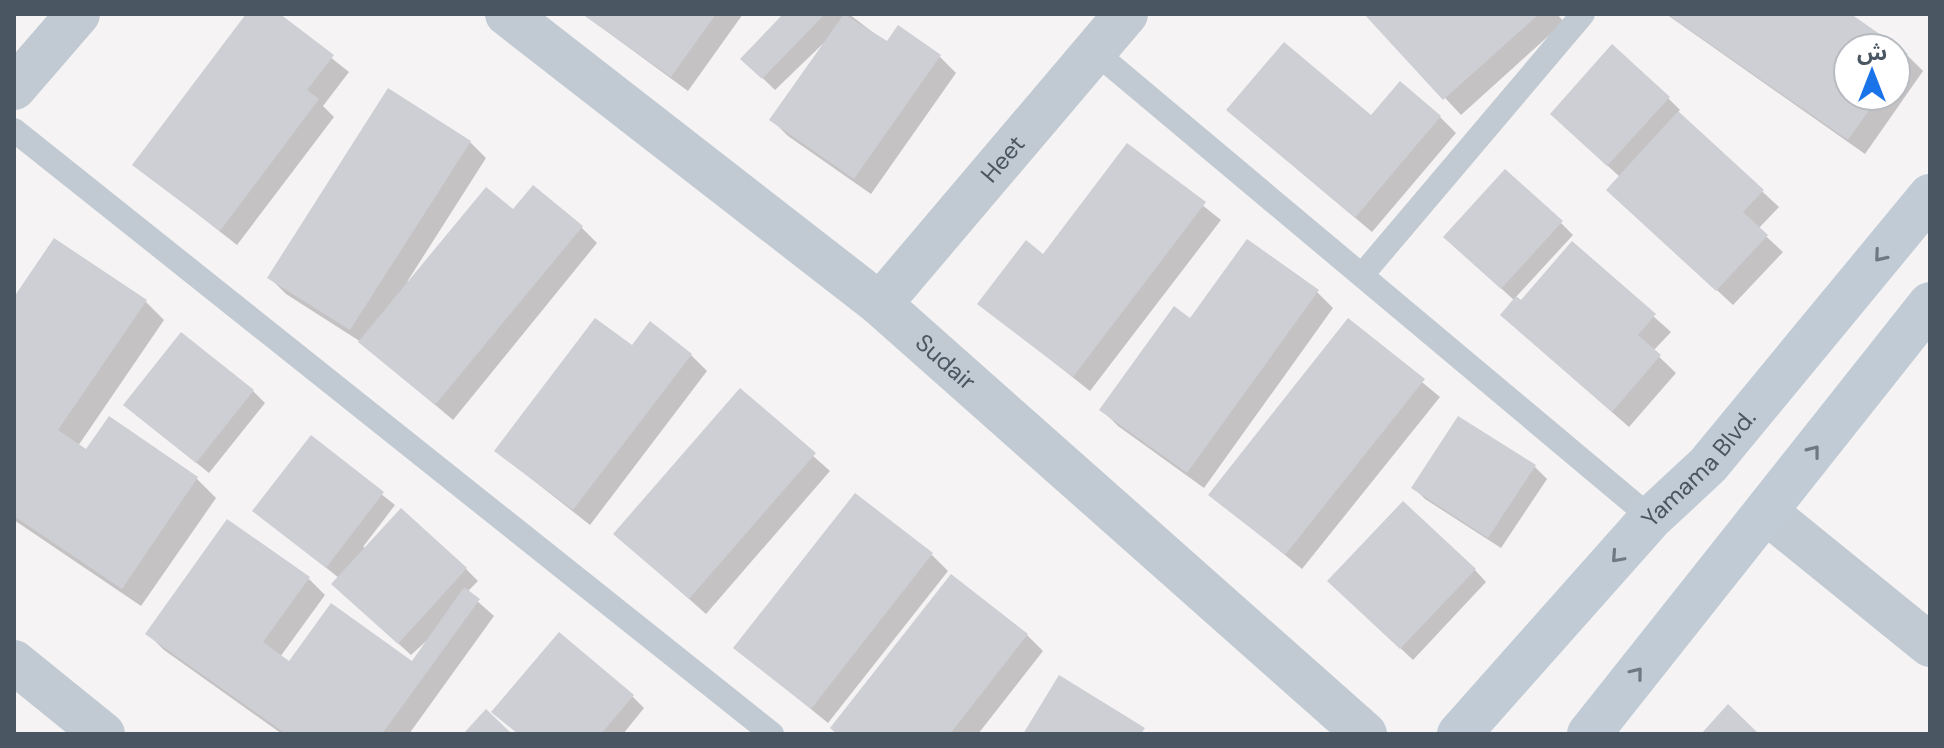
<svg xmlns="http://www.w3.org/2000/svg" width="1944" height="748" font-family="'DM Sans','Noto Sans Arabic',sans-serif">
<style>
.shadow{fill:#0003;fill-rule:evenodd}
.building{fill:#cdcfd5}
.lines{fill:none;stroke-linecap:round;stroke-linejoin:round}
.lane{stroke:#c1cad2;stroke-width:24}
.street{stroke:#c1cad2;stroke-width:44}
.secondary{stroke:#c1cbd6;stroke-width:44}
.oneway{stroke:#6e7984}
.labels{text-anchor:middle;stroke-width:6;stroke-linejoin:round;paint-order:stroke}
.street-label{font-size:24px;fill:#4a5661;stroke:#fff}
</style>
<rect width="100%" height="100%" fill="#f5f3f3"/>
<!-- shadow -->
<path class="shadow" d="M 248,14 L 276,14 L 349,72 L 323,106 L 334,117 L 237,245 L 134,164 Z
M 583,14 L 743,14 L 688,91 Z
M 786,14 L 849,14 L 888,44 L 898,28 L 940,57 L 956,73 L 871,194 L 788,136 L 772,120 L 831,36 L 775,90 L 743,59 Z
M 1367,14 L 1557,14 L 1564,22 L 1461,115 Z
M 1666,14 L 1848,14 L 1907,55 L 1923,71 L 1865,154 ZM 1848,48 L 1896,48 L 1896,96 L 1848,96 Z
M 1668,98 L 1680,110 L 1677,113 L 1779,207 L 1758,229 L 1783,252 L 1733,305 L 1625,205 L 1620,177 L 1564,126 Z
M 1440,117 L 1456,133 L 1372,232 L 1245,125 Z
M 470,142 L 486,158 L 407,282 L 513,212 L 581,227 L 597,243 L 453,420 L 361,342 L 286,294 L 270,278 Z
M 1128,146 L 1221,220 L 1090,391 L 980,304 L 1043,257 Z
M 1561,223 L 1573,235 L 1515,298 L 1521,303 L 1572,244 L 1671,332 L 1653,351 L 1676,373 L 1629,427 L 1519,331 L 1515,301 L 1458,249 Z
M 1317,292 L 1333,308 L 1204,488 L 1118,426 L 1102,410 L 1191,321 Z
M 14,300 L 145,301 L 164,320 L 78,446 L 87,452 L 109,419 L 197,479 L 216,498 L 141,606 L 14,520 Z
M 1348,321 L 1440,397 L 1302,569 L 1211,494 Z
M 691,355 L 707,371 L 590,525 L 496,451 Z
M 253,391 L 265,403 L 209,473 L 125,405 Z
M 740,391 L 830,471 L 706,614 L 616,534 Z
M 1459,418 L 1535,467 L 1547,479 L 1501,548 L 1425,499 L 1413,487 Z
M 311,438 L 395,505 L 363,547 L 466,569 L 478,581 L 467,592 L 494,616 L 409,734 L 282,734 L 164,650 L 148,634 L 309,579 L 325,595 L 280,657 L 290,664 L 413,663 L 435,633 L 411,655 L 346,596 L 339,578 L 255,511 Z
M 932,555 L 948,571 L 828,723 L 736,648 Z
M 1475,570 L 1486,582 L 1413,660 L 1342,593 Z
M 1027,635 L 1043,651 L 978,734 L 838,734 Z
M 632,696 L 644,708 L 623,734 L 518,734 Z"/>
<!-- building -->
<path class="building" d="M 246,14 L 280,14 L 334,55 L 307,90 L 319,99 L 220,231 L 132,165 Z
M 582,14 L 716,14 L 671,77 Z
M 783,14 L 825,14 L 762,79 L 740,59 Z
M 844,14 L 887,41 L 898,25 L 941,55 L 854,179 L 769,120 Z
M 1364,14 L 1539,14 L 1443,100 Z
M 1667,14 L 1851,14 L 1908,54 L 1896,71 L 1896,48 L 1848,48 L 1848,96 L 1879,96 L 1848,140 Z
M 1284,42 L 1371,115 L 1400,81 L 1441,116 L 1355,218 L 1226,110 Z
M 1612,44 L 1670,97 L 1607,166 L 1550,114 Z
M 388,88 L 471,141 L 350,330 L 267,278 Z
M 1678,111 L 1764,190 L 1743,212 L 1768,235 L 1716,291 L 1606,190 Z
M 1127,143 L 1206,202 L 1073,377 L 977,304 L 1026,240 L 1043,254 Z
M 1505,169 L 1563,221 L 1501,289 L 1443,237 Z
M 533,185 L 583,226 L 435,405 L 358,342 L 486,187 L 513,209 Z
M 54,238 L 147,300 L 58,430 L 86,449 L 109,416 L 198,477 L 122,589 L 14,516 L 14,297 Z
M 1247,239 L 1319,290 L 1187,473 L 1099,410 L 1174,306 L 1190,318 Z
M 1572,241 L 1656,314 L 1638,335 L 1661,355 L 1612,412 L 1500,315 L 1516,296 L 1521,300 Z
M 595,318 L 632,345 L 650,321 L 692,354 L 573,510 L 494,451 Z
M 1348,318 L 1425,379 L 1285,555 L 1208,495 Z
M 181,332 L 254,390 L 196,463 L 123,405 Z
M 740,388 L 816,453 L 689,599 L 613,534 Z
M 1458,416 L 1536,465 L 1488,538 L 1411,488 Z
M 311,435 L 384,492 L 326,568 L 252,511 Z
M 855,493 L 933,553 L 811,709 L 733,648 Z
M 1403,501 L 1476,569 L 1400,649 L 1327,581 Z
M 401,508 L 467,568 L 398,644 L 331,584 Z
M 227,519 L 310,577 L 263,642 L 289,661 L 331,603 L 412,661 L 464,587 L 480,599 L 382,734 L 286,734 L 145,634 Z
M 951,574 L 1028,634 L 950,734 L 837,734 L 830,728 Z
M 559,632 L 634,695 L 601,734 L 518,734 L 491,712 Z
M 1059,675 L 1145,728 L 1141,734 L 1023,734 Z
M 1728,704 L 1757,732 L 1755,734 L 1701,734 Z
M 486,709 L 512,734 L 463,734 Z"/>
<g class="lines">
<!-- lane -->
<path class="lane" d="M 1094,51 L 1651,518
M 14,130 L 772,734
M 1362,275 L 1583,14"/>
<!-- street -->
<g class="street">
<path id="s1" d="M 507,14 L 880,304 L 1365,734"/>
<path d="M 14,88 L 78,14"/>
<path id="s2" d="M 880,304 L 1126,14"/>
<path d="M 1766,512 L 1930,645"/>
<path d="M 14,662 L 103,734"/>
</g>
<!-- secondary -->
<g class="secondary">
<path id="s3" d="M 1459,734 L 1651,518 L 1708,465 L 1930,196"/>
<path d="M 1589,734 L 1930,304"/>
</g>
</g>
<!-- one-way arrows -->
<defs><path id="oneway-chevron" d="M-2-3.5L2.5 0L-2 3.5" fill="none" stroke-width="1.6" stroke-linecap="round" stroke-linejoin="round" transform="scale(2)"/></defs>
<g class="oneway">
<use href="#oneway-chevron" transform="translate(1880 256) rotate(130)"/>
<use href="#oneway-chevron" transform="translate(1814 451) rotate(-52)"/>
<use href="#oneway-chevron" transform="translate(1617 557) rotate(132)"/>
<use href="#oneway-chevron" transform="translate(1637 673) rotate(-51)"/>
</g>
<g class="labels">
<!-- street labels -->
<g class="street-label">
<text dy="8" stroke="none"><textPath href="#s2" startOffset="190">Heet</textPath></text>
<text dy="8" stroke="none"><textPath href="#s1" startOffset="560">Sudair</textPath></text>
<text dy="8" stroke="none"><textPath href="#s3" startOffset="358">Yamama Blvd.</textPath></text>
</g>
</g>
<!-- border -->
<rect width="1944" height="748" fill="none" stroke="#4a5661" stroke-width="32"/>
<!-- north arrow -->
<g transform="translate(1872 72)"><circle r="38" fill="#ffffff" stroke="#b7bbc0" stroke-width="2"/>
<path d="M0-6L14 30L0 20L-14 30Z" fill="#1a73e8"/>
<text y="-12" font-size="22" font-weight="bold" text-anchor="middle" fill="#4a5661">ش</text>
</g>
</svg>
